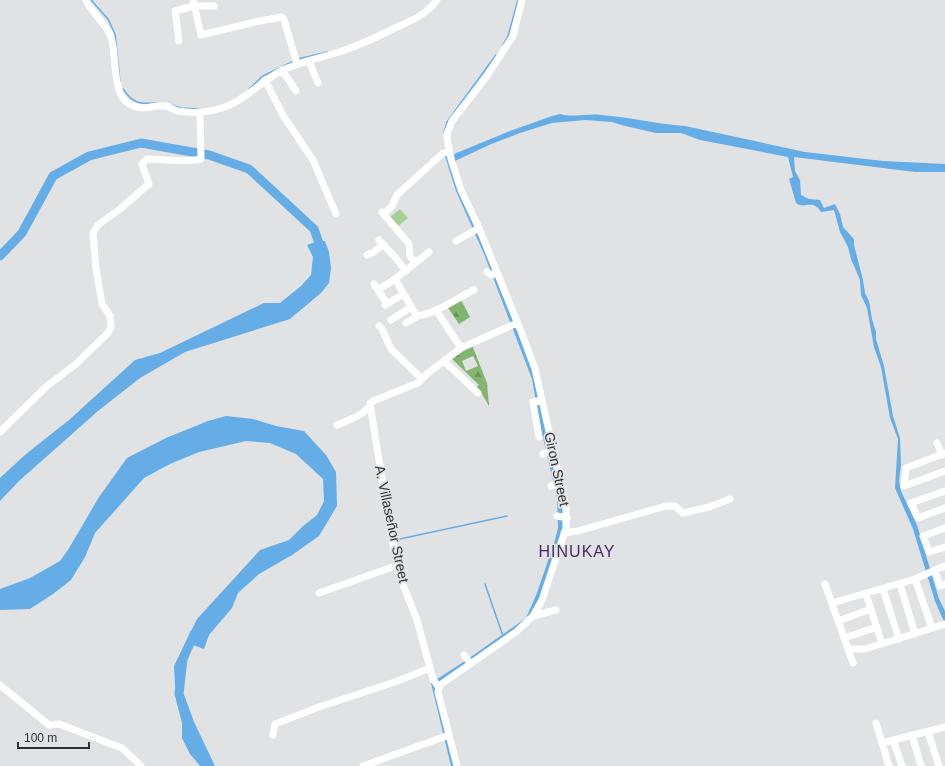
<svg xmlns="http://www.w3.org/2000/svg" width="945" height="766" font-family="Helvetica,sans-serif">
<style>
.forest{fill:url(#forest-firs);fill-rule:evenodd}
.garden{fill:#a4d095}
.water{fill:#65ade6}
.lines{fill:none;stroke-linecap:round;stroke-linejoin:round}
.stream{stroke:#65ade6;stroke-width:1.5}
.river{stroke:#65ade6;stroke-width:9}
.minor{stroke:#fff;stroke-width:7}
.labels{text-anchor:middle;stroke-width:3.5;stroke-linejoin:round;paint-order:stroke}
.street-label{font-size:14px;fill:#303031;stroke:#e1e2e4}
.quarter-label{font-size:16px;letter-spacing:1px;fill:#472b65;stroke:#e1e2e4}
</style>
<defs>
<pattern id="forest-firs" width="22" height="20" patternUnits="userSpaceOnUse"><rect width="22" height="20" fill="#82b570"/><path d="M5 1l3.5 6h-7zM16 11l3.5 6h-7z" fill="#6b945d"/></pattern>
</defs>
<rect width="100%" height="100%" fill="#e1e2e4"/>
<!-- forest -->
<path class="forest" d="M 460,298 L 470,317 L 459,324 L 446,305 Z
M 472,345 L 487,383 L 489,406 L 482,394 L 475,388 L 479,385 L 452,359 ZM 473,356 L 478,366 L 466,371 L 462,361 Z"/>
<!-- garden -->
<path class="garden" d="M 400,209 L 408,218 L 397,227 L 389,218 Z"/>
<!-- water -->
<path class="water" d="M 560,114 C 573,118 587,113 601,115 C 629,117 656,124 685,126 L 805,152 L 883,161 L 945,164 L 945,172 L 915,172 L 794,157 L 795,171 L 800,180 L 801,195 L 809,199 L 820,200 L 824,208 L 835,204 L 840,214 L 843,227 L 854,239 L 854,245 L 863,280 L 865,293 L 869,301 L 872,319 L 876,332 L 876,339 L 884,366 L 893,416 L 900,438 L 901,465 L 899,481 L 901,491 L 917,525 L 939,599 L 945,611 L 945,624 L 935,601 L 913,529 L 895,488 L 898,439 L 890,418 L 881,367 L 874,347 L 867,308 L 861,295 L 860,280 L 851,259 L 848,247 L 840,232 L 834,210 L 821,212 C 812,198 806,210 796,203 L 789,179 L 793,177 L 788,157 L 700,140 L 681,133 L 656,133 L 625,126 L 612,122 L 585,120 L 552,123 L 520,133 L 489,145 L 455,161 L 454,154 L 510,131 L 552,116 Z
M 445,156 L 448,156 L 459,193 L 479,237 L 530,362 L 562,497 L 565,525 L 549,574 L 535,609 L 522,624 L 439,682 L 454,766 L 451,766 L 431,683 L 468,659 L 526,618 L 537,593 L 555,540 L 558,528 L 557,498 L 541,429 L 532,379 L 484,254 L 456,191 Z
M 318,241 L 325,241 L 329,252 L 331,268 L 329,283 L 321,293 L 290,319 L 185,352 L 140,378 L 98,411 L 19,481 L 0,501 L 0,478 L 26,454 L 69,420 L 135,360 L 160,353 L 264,303 L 280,303 L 301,286 L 311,275 L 313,257 L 307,245 Z
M 226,416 L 253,419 L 276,426 L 304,431 L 326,455 L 336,472 L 337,506 L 319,536 L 292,555 L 259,574 L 238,593 L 232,608 L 209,635 L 204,649 L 190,644 L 183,659 L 179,694 L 190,724 L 210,766 L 200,766 L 190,754 L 182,738 L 182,723 L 176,700 L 174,666 L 197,619 L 260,550 L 289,540 L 303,526 L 317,515 L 324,501 L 323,479 L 296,454 L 270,443 L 246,441 L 199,452 L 170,464 L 144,478 L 95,533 L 85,557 L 71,580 L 53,594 L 30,609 L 0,610 L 0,589 L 30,578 L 60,561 L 68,550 L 99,497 L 127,458 L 166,438 L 208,421 Z"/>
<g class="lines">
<!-- stream -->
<path class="stream" d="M 91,0 L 108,19 L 115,34 L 120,82
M 503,45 L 508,36 L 518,0
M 298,59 L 327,52
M 123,89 C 133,104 140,104 157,103
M 249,89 L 263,76 L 294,61
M 172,105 L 181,108 L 198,109
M 444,133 L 447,122 L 496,55
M 395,540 L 507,516
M 485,584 L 503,636"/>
<!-- river -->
<path class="river" d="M 0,256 L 22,233 L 53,176 L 89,156 L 141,143 L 209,155 L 249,169 L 314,229 L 322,252
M 194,634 L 183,659 L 179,694 L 190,724 L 210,766"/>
<!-- minor -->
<path class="minor" d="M 86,0 C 93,15 108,24 112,41 C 116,57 113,94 128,103 C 143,113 153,104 166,106 C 170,107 174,110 178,111 C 194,114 210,112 225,107 C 247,99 261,81 281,71 C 299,62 320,58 339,52 C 358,46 377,37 395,28 C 411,21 426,15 437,0
M 193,0 L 201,35 L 260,21 L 282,17 L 284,20 L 297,64
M 179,41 L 175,11 L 194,6 L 214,6
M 309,61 L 318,83
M 282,70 L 296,91
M 265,80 L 284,117 L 313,160 L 336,214
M 382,212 L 409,244 L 410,256 L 415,263
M 384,214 L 392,206 L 397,195 L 443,153 L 449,152
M 379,240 L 394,256 L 406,271
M 456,241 L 479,228
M 429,252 L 395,279 L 416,315 C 429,318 461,296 474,290
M 367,255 L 374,252 L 383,244
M 487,272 L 492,275 L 496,273
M 374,284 L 387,304
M 378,290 L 395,279
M 385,305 L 404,294
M 436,310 L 461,348
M 391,320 L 411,307
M 406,323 L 418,316
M 379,326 L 382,329 L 391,349 L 422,379
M 444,361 L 478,393
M 370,404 L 390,529 L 400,577 L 417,620 L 433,679 L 439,688
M 337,425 C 346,421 360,417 367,409 C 370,407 370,404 373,401 L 418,383 L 428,373 L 461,348 L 517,323
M 0,432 L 47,386 L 76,364 L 108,333 L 111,327 L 110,316 L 102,304 L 96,268 L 93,233 L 98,225 L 120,209 L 149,184 L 142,164 L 147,159 C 166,159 182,163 201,159 L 200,113
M 539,437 L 533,402 L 542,400
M 937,443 L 942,455
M 945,453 L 906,468 L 904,486 L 945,471
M 543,454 L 554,450
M 551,486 L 561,484
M 945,491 L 911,503 L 918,518 L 945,508
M 557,516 L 567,518
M 945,528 L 923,536 L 929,552 L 945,547
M 564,533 L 578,531 L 666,506 L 675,506 L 683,513 L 709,507 L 730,499
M 945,566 L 935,570 L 940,586 L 945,584
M 915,579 L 932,628
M 825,584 L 853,663
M 900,584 L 915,634
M 883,589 L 899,639
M 319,593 L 398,565
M 866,594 L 882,644
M 832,603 L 915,579 L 935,570
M 533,616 L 556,610
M 838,621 L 871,609
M 844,638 L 877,627
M 848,649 L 865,649 L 945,624
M 464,655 L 470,663
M 0,685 L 49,725 L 59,724 L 122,748 L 141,766
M 876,723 L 889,766
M 928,732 L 939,766
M 273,735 L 275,724 L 319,707 L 395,682 L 430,668
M 912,735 L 921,766
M 893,740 L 902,766
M 882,743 L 945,727
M 363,766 L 449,735
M 457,766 L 438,692 L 440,685 L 516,632 L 533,616 L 542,600 L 566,528 L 566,507 L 535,369 L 522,334 L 479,228 L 461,190 L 451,159 L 448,144 L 447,134 L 452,121 L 487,76 L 513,36 L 522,0"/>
</g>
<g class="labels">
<!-- street labels -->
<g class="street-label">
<text transform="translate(557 469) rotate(78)" y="5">Giron Street</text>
<text transform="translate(392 524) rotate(78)" y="5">A. Villaseñor Street</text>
</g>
<!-- quarter labels -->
<g class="quarter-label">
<text x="577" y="557">HINUKAY</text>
</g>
</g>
<!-- scale -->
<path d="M18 742v6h71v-6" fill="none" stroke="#303031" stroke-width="2"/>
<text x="24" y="742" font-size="12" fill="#303031" stroke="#e1e2e4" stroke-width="3" paint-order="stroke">100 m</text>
</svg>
